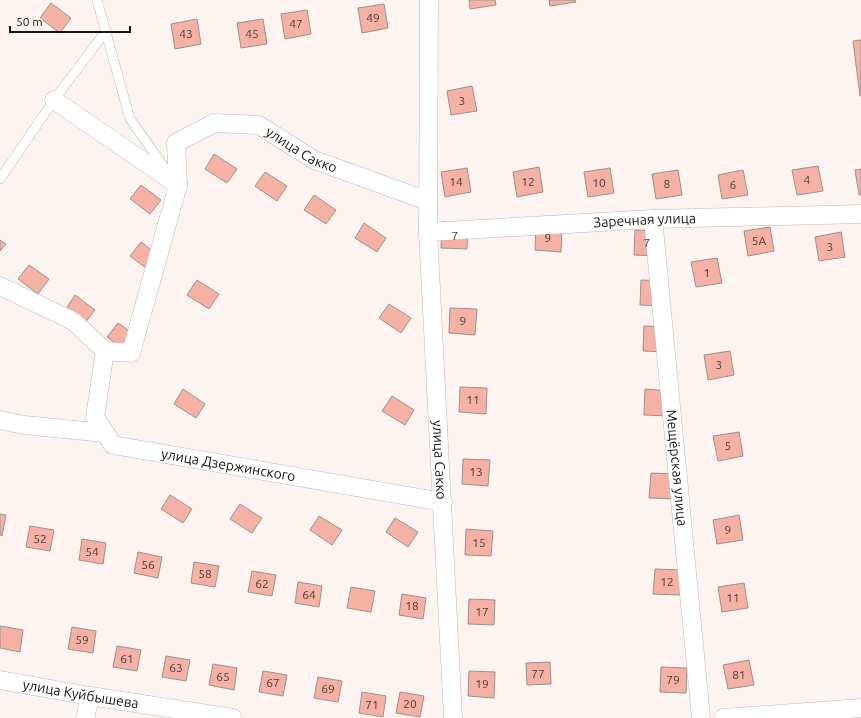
<svg xmlns="http://www.w3.org/2000/svg" width="861" height="718" font-family="Ubuntu,sans-serif">
<style>
.building{fill:#f5b1a3;stroke:#9b9290}
.lines{fill:none;stroke-linecap:round;stroke-linejoin:round}
.service-casing{stroke:#c1b7b5;stroke-width:10}
.minor-casing{stroke:#c1b7b5;stroke-width:19}
.service{stroke:#fff;stroke-width:9}
.minor{stroke:#fff;stroke-width:18}
.labels{text-anchor:middle;stroke-width:3;stroke-linejoin:round;paint-order:stroke}
.number-label{font-size:12px;fill:#4f3b38}
.street-label{font-size:14px;fill:#181414;stroke:#fdf3f1}
</style>
<rect width="100%" height="100%" fill="#fdf3f1"/>
<!-- building -->
<path class="building" d="M 469,0 L 495,0 L 496,5 L 470,9 Z
M 549,0 L 575,0 L 576,2 L 550,6 Z
M 51,3 L 71,18 L 60,33 L 40,18 Z
M 384,4 L 388,28 L 362,33 L 358,8 Z
M 307,10 L 311,34 L 285,39 L 281,14 Z
M 197,19 L 201,44 L 175,49 L 171,24 Z
M 263,19 L 267,44 L 241,48 L 237,23 Z
M 861,40 L 861,96 L 860,96 L 853,41 Z
M 472,86 L 477,111 L 451,115 L 447,91 Z
M 214,154 L 237,169 L 227,183 L 205,169 Z
M 818,166 L 823,191 L 797,195 L 792,170 Z
M 539,167 L 543,192 L 517,197 L 513,172 Z
M 467,168 L 471,192 L 445,197 L 441,172 Z
M 610,168 L 614,193 L 588,197 L 584,172 Z
M 861,169 L 861,195 L 859,195 L 855,170 Z
M 678,170 L 682,195 L 656,199 L 652,174 Z
M 743,170 L 748,195 L 722,199 L 718,175 Z
M 265,172 L 287,186 L 277,201 L 255,186 Z
M 141,185 L 161,200 L 150,214 L 130,199 Z
M 314,195 L 336,210 L 326,224 L 304,210 Z
M 442,222 L 468,224 L 467,249 L 441,248 Z
M 364,223 L 386,238 L 377,252 L 355,238 Z
M 536,225 L 562,226 L 561,252 L 535,250 Z
M 770,227 L 774,251 L 748,256 L 744,231 Z
M 635,230 L 661,231 L 660,256 L 634,255 Z
M 841,232 L 845,257 L 819,261 L 815,237 Z
M 0,240 L 6,244 L 0,251 Z
M 141,242 L 161,257 L 150,271 L 130,256 Z
M 717,258 L 722,283 L 696,287 L 691,262 Z
M 29,265 L 49,279 L 38,294 L 18,279 Z
M 197,280 L 219,294 L 209,309 L 187,295 Z
M 641,280 L 667,281 L 666,306 L 640,305 Z
M 75,295 L 95,310 L 84,324 L 65,310 Z
M 389,304 L 411,318 L 401,333 L 379,318 Z
M 450,308 L 477,309 L 475,335 L 449,333 Z
M 118,323 L 138,337 L 127,352 L 107,337 Z
M 644,326 L 671,327 L 669,352 L 643,351 Z
M 730,351 L 734,375 L 708,380 L 704,355 Z
M 460,387 L 487,388 L 486,414 L 459,412 Z
M 183,389 L 205,404 L 196,418 L 174,404 Z
M 645,389 L 671,391 L 670,416 L 644,415 Z
M 392,396 L 414,410 L 405,425 L 382,411 Z
M 739,432 L 743,456 L 718,461 L 713,436 Z
M 463,459 L 490,460 L 488,486 L 462,484 Z
M 651,473 L 677,474 L 676,499 L 649,498 Z
M 170,495 L 192,509 L 183,523 L 161,509 Z
M 240,504 L 262,518 L 252,533 L 230,519 Z
M 0,514 L 6,515 L 2,536 L 0,535 Z
M 739,515 L 743,540 L 717,544 L 713,520 Z
M 319,516 L 342,530 L 332,545 L 310,530 Z
M 395,518 L 418,532 L 408,547 L 386,532 Z
M 30,526 L 54,530 L 50,551 L 26,547 Z
M 466,529 L 493,531 L 491,556 L 465,555 Z
M 82,539 L 106,543 L 103,564 L 79,560 Z
M 138,552 L 162,557 L 158,578 L 134,573 Z
M 194,562 L 219,566 L 215,587 L 191,583 Z
M 655,569 L 681,570 L 680,595 L 653,594 Z
M 252,571 L 276,575 L 272,596 L 248,592 Z
M 298,582 L 322,586 L 319,607 L 295,603 Z
M 744,583 L 748,608 L 722,612 L 718,587 Z
M 351,587 L 375,591 L 371,612 L 347,608 Z
M 402,594 L 426,598 L 423,619 L 399,615 Z
M 469,599 L 495,600 L 494,625 L 468,624 Z
M 0,626 L 23,630 L 20,652 L 0,648 Z
M 72,627 L 96,631 L 93,653 L 68,649 Z
M 117,646 L 141,650 L 137,671 L 113,667 Z
M 166,656 L 190,660 L 186,681 L 162,677 Z
M 749,660 L 754,685 L 728,689 L 723,665 Z
M 550,662 L 551,684 L 527,685 L 526,663 Z
M 213,664 L 237,668 L 234,690 L 209,685 Z
M 661,667 L 687,668 L 686,693 L 660,692 Z
M 263,671 L 287,675 L 283,696 L 259,692 Z
M 469,671 L 495,672 L 494,698 L 468,696 Z
M 318,677 L 342,681 L 338,702 L 314,698 Z
M 362,692 L 386,696 L 383,717 L 359,713 Z
M 400,692 L 424,696 L 420,717 L 396,713 Z"/>
<g class="lines">
<defs>
<path id="service" d="M 97,0 L 130,119 L 167,171
M 0,179 L 54,100 L 106,31"/>
<g id="minor">
<path id="s1" d="M 429,0 L 428,232 L 453,718"/>
<path d="M 54,100 L 178,185"/>
<path id="s2" d="M 653,219 L 701,718"/>
<path id="s3" d="M 428,232 L 653,219 L 861,214"/>
<path id="s4" d="M 0,286 L 73,321 L 105,351 L 95,417 L 113,445 L 443,502"/>
<path id="s5" d="M 105,351 L 131,353 L 178,185 L 176,143 L 214,123 L 259,125 L 314,160 L 428,201"/>
<path d="M 0,420 L 24,425 L 105,433"/>
<path id="s6" d="M 0,680 L 90,696 L 233,718"/>
<path d="M 85,718 L 90,696"/>
<path d="M 723,718 L 861,708"/>
</g>
</defs>
<!-- service casing -->
<use href="#service" class="service-casing"/>
<!-- minor casing -->
<use href="#minor" class="minor-casing"/>
<!-- service -->
<use href="#service" class="service"/>
<!-- minor -->
<use href="#minor" class="minor"/>
</g>
<g class="labels">
<!-- number labels -->
<g class="number-label">
<text x="373" y="22">49</text>
<text x="296" y="28">47</text>
<text x="186" y="38">43</text>
<text x="252" y="38">45</text>
<text x="462" y="105">3</text>
<text x="807" y="184">4</text>
<text x="456" y="186">14</text>
<text x="528" y="186">12</text>
<text x="599" y="187">10</text>
<text x="667" y="188">8</text>
<text x="733" y="189">6</text>
<text x="455" y="240">7</text>
<text x="548" y="242">9</text>
<text x="759" y="245">5А</text>
<text x="647" y="247">7</text>
<text x="830" y="251">3</text>
<text x="707" y="277">1</text>
<text x="463" y="325">9</text>
<text x="719" y="369">3</text>
<text x="473" y="404">11</text>
<text x="728" y="450">5</text>
<text x="476" y="476">13</text>
<text x="728" y="534">9</text>
<text x="40" y="543">52</text>
<text x="479" y="547">15</text>
<text x="92" y="556">54</text>
<text x="148" y="569">56</text>
<text x="205" y="578">58</text>
<text x="667" y="586">12</text>
<text x="262" y="588">62</text>
<text x="309" y="599">64</text>
<text x="733" y="602">11</text>
<text x="412" y="610">18</text>
<text x="482" y="616">17</text>
<text x="82" y="644">59</text>
<text x="127" y="663">61</text>
<text x="176" y="672">63</text>
<text x="538" y="678">77</text>
<text x="739" y="679">81</text>
<text x="223" y="681">65</text>
<text x="673" y="684">79</text>
<text x="273" y="687">67</text>
<text x="482" y="688">19</text>
<text x="328" y="693">69</text>
<text x="410" y="708">20</text>
<text x="372" y="709">71</text>
</g>
<!-- street labels -->
<g class="street-label">
<text dy="5" stroke="none"><textPath href="#s5" startOffset="380">улица Сакко</textPath></text>
<text dy="5" stroke="none"><textPath href="#s3" startOffset="217">Заречная улица</textPath></text>
<text dy="5" stroke="none"><textPath href="#s1" startOffset="460">улица Сакко</textPath></text>
<text dy="5" stroke="none"><textPath href="#s4" startOffset="342">улица Дзержинского</textPath></text>
<text dy="5" stroke="none"><textPath href="#s2" startOffset="250">Мещёрская улица</textPath></text>
<text dy="5" stroke="none"><textPath href="#s6" startOffset="82">улица Куйбышева</textPath></text>
</g>
</g>
<!-- scale -->
<path d="M10 26v6h120v-6" fill="none" stroke="#181414" stroke-width="2"/>
<text x="16" y="26" font-size="12" fill="#181414" stroke="#fdf3f1" stroke-width="3" paint-order="stroke">50 m</text>
</svg>
